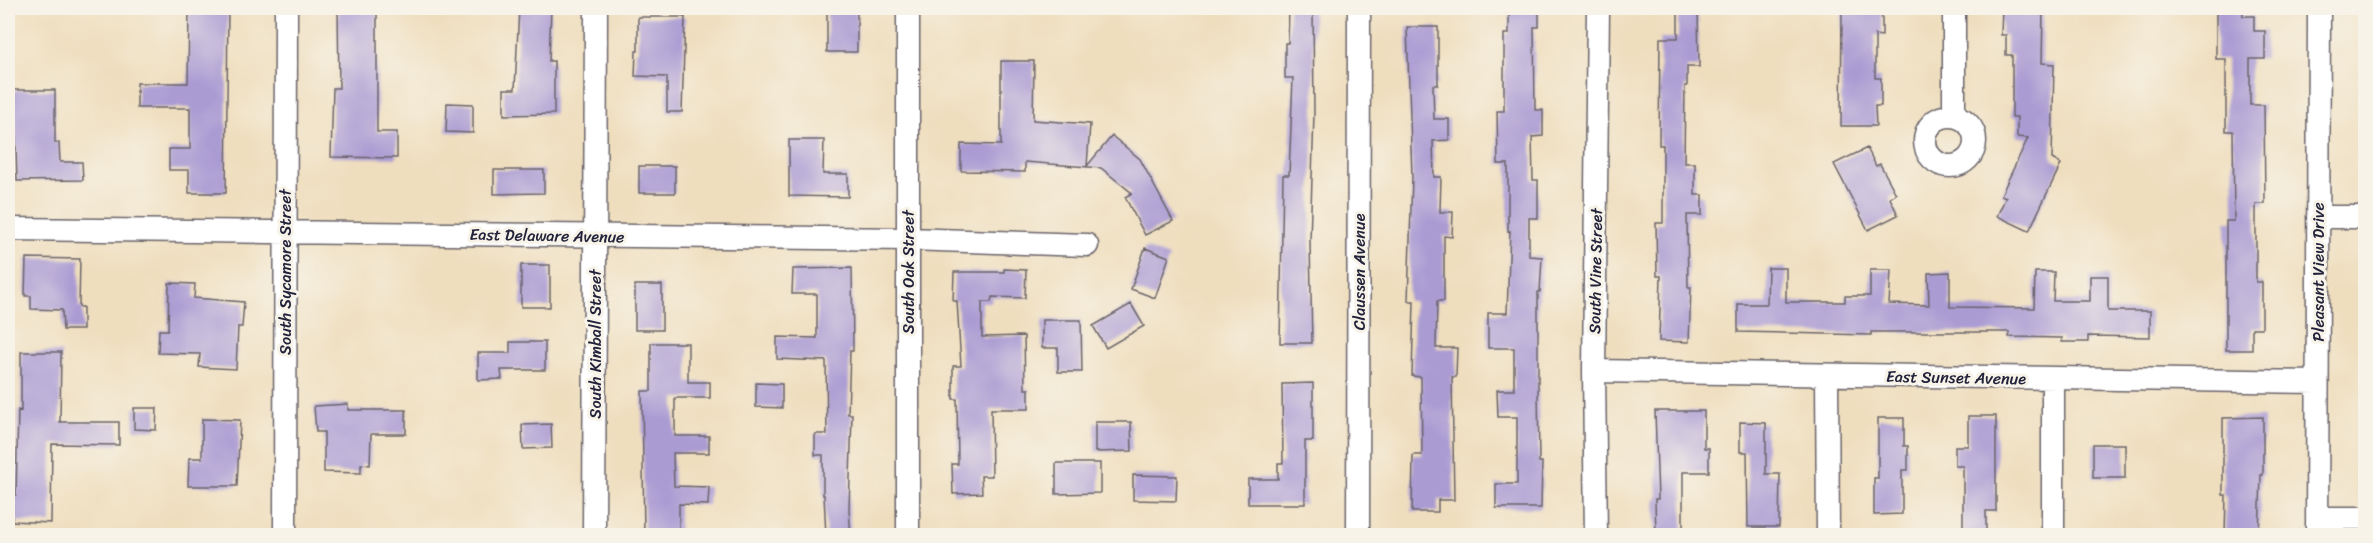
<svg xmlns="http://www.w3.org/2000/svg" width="2373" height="543" font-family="Sriracha,sans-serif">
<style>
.building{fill:#aa9bd3}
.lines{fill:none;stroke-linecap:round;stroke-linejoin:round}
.minor-casing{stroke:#6a6469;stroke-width:25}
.minor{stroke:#fff;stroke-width:22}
.labels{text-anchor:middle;stroke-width:6;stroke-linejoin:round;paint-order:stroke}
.street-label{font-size:16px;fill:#22223b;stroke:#f7f3e8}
</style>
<rect width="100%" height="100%" fill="#f7f3e8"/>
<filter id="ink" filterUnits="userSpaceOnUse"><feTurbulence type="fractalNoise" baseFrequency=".0167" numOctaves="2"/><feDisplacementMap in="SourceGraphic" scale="12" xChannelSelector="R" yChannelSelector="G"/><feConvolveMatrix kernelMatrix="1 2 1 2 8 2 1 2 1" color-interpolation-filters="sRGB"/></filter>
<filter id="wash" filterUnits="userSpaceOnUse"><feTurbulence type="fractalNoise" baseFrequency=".008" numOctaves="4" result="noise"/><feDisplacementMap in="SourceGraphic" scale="24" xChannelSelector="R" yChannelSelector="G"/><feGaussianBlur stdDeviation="1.35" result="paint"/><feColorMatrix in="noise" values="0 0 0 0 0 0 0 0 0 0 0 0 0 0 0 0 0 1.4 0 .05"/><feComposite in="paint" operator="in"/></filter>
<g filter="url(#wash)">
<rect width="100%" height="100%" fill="#efdebe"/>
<g id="blocks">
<!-- building -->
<path class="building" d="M 189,8 L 228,8 L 226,193 L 189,193 L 189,170 L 169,170 L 169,149 L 190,149 L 190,108 L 137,108 L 137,83 L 188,83 Z
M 338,8 L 377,8 L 377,132 L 397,132 L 397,158 L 331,157 L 333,88 L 339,88 Z
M 519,8 L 551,8 L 549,61 L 554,61 L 554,114 L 504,115 L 504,89 L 515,89 Z
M 827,8 L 857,8 L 857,52 L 827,52 Z
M 1289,8 L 1313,8 L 1314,114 L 1310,242 L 1312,343 L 1280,343 L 1283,175 L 1289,175 L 1293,78 L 1285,78 L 1285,43 L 1288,43 Z
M 1509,8 L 1539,8 L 1539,27 L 1534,27 L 1535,110 L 1543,110 L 1543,136 L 1532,137 L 1533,180 L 1538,180 L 1538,218 L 1529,218 L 1529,256 L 1542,257 L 1540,292 L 1538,292 L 1538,386 L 1539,462 L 1542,462 L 1541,508 L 1496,508 L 1496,484 L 1517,484 L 1517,417 L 1498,417 L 1497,390 L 1514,390 L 1514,348 L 1488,348 L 1488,313 L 1507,313 L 1510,231 L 1508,232 L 1508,164 L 1498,164 L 1497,111 L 1504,111 L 1504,34 L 1509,34 Z
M 1678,8 L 1698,8 L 1699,67 L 1687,67 L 1687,86 L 1685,86 L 1684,163 L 1695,163 L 1695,195 L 1702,195 L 1702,215 L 1687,215 L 1688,287 L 1691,287 L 1689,342 L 1659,341 L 1661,276 L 1657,276 L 1656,223 L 1663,223 L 1663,145 L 1659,145 L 1660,38 L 1678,38 Z
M 1842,8 L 1882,8 L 1882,36 L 1875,35 L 1875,78 L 1881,78 L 1881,106 L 1875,106 L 1876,126 L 1841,126 Z
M 2002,8 L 2043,8 L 2042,63 L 2054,64 L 2052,159 L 2061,164 L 2029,231 L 1997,216 L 2006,197 L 2001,195 L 2028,138 L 2017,137 L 2017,117 L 2012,117 L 2012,55 L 2006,55 L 2006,35 L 2001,35 Z
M 2216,8 L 2243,8 L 2243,16 L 2254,16 L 2254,31 L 2265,31 L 2265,59 L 2250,59 L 2250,105 L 2264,105 L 2265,204 L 2256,204 L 2256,282 L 2262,282 L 2262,328 L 2252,328 L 2252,350 L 2226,350 L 2226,221 L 2234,221 L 2233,131 L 2226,131 L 2226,59 L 2216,59 Z
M 638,17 L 685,17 L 682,112 L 667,112 L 667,77 L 635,76 L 636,51 L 638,51 Z
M 1407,27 L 1438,27 L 1438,85 L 1433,85 L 1434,119 L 1449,119 L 1449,140 L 1433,141 L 1434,177 L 1441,177 L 1440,212 L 1453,212 L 1452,237 L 1444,236 L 1444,301 L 1437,301 L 1436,348 L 1457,348 L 1456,377 L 1452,377 L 1454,500 L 1438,500 L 1438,512 L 1412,512 L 1413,455 L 1422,455 L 1421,377 L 1412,376 L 1414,301 L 1408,301 L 1412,177 Z
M 1001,61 L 1034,61 L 1033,120 L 1090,124 L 1087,166 L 1112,136 L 1140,159 L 1173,221 L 1145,235 L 1125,197 L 1132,193 L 1101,168 L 1025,162 L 1025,172 L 961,171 L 961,144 L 1001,145 Z
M 8,90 L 55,90 L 55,143 L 59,143 L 60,162 L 82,162 L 83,180 L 17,181 L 15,113 L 8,113 Z
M 447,103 L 473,104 L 473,133 L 446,132 Z
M 789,140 L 824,140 L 823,174 L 848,174 L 848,197 L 789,196 Z
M 1867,148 L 1876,166 L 1880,164 L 1896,194 L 1890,198 L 1898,215 L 1868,230 L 1834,164 Z
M 639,166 L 675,166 L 675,193 L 639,193 Z
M 494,170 L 544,170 L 544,193 L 494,194 Z
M 1145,248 L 1169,257 L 1155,298 L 1131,289 Z
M 26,258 L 80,259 L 79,307 L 83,307 L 83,330 L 63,330 L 62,310 L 31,309 L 31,296 L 25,296 Z
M 521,265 L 550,265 L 550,307 L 521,307 Z
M 852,268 L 853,351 L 850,351 L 848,414 L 852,414 L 849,510 L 851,536 L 826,536 L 824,495 L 823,495 L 823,455 L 815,455 L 815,434 L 827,434 L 826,361 L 777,359 L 777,337 L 817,338 L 817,294 L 792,294 L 793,269 Z
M 1768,268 L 1786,268 L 1786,302 L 1845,302 L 1845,296 L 1870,296 L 1870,270 L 1891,270 L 1889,304 L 1929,305 L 1928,273 L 1950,272 L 1950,307 L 2034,308 L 2035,272 L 2054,272 L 2053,301 L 2090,301 L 2090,276 L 2108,276 L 2108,311 L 2150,311 L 2150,337 L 2088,336 L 2088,342 L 2062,342 L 2062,338 L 2009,337 L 2009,332 L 1871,332 L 1871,335 L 1738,332 L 1738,304 L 1767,304 Z
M 1004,269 L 1026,270 L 1025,298 L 992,297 L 991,302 L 982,302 L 982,337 L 1024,336 L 1025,389 L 1029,389 L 1029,409 L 991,409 L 992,476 L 981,476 L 982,493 L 953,494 L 952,464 L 958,464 L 957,399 L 953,399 L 953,366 L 961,366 L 957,301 L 953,301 L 954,272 L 1004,272 Z
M 169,283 L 195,284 L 194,298 L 244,302 L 242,327 L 238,327 L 236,369 L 199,367 L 200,354 L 158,353 L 159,330 L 168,330 Z
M 635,285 L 662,285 L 662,330 L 635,330 Z
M 1131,304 L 1144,326 L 1106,348 L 1093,326 Z
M 1042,320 L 1081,320 L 1082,372 L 1058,372 L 1058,348 L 1042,348 Z
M 510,342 L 545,342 L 545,370 L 501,370 L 502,379 L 478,380 L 478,353 L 510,353 Z
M 651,343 L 688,343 L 688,382 L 710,382 L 710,398 L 675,398 L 675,436 L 709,436 L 709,453 L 673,453 L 674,486 L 709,487 L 708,505 L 679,504 L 679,536 L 644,536 L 642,391 L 651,391 Z
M 21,352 L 61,352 L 60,422 L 119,422 L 119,445 L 52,444 L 51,523 L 12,521 L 13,495 L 16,495 L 18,410 L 21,411 Z
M 756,383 L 782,384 L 782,408 L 756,407 Z
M 1313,383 L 1313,441 L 1305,441 L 1305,504 L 1248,504 L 1248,479 L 1278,479 L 1278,463 L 1283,463 L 1282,384 Z
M 348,404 L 348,410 L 406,410 L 406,434 L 371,434 L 370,465 L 361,464 L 361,473 L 324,472 L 324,432 L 316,432 L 314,406 Z
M 134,408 L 157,408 L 156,430 L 134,429 Z
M 1655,411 L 1704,411 L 1704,448 L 1709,448 L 1709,472 L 1683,472 L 1683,536 L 1656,536 L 1655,499 L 1658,499 Z
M 1968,416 L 1996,416 L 1996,511 L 1986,511 L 1986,536 L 1963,536 L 1963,466 L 1955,466 L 1955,446 L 1968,446 Z
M 2263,417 L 2263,475 L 2261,475 L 2259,536 L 2225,536 L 2226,495 L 2223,495 L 2223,418 Z
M 1878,418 L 1904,418 L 1904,446 L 1908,446 L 1908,470 L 1902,470 L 1902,514 L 1874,515 L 1874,478 L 1878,478 Z
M 202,419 L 240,420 L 237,486 L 188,486 L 189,458 L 202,458 Z
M 1095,422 L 1131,422 L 1132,451 L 1095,452 Z
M 1740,422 L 1766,423 L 1766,474 L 1780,474 L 1779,527 L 1748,527 L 1747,452 L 1740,452 Z
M 551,424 L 552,448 L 523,449 L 522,425 Z
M 2093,444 L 2125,444 L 2125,478 L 2093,478 Z
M 1056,463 L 1100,463 L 1100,493 L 1056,494 Z
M 1133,475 L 1177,476 L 1176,501 L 1133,500 Z"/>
</g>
</g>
<g filter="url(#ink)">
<use href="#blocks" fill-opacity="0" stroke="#6a6469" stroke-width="1.5"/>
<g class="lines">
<defs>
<path id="minor" d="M 908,8 L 908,536
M 1954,8 L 1954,116
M1925 141a25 25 0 1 1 50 0a25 25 0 1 1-50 0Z
M 2318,217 L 2366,217
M 8,229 L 908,239 L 1087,245
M 1594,371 L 2317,382
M 1827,375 L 1828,536
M 2317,518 L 2366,518
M 285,536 L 286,8
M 594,536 L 596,8
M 1358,536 L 1359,8
M 1596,536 L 1594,371 L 1598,8
M 2053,536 L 2053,379
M 2317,536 L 2319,8"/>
</defs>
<!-- minor casing -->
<use href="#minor" class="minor-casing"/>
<!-- minor -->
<use href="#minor" class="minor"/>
</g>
</g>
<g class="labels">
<!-- street labels -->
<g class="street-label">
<text transform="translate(547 235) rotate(1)" y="6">East Delaware Avenue</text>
<text transform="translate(1595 271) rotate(-89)" y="6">South Vine Street</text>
<text transform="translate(285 272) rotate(-90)" y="6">South Sycamore Street</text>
<text transform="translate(908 272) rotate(-90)" y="6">South Oak Street</text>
<text transform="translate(1359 272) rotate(-90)" y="6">Claussen Avenue</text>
<text transform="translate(2318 272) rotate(-90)" y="6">Pleasant View Drive</text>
<text transform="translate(595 344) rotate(-90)" y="6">South Kimball Street</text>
<text transform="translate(1956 377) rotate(1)" y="6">East Sunset Avenue</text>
</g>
</g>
<!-- margin -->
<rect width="2373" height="543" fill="none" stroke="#f7f3e8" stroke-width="30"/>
</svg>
